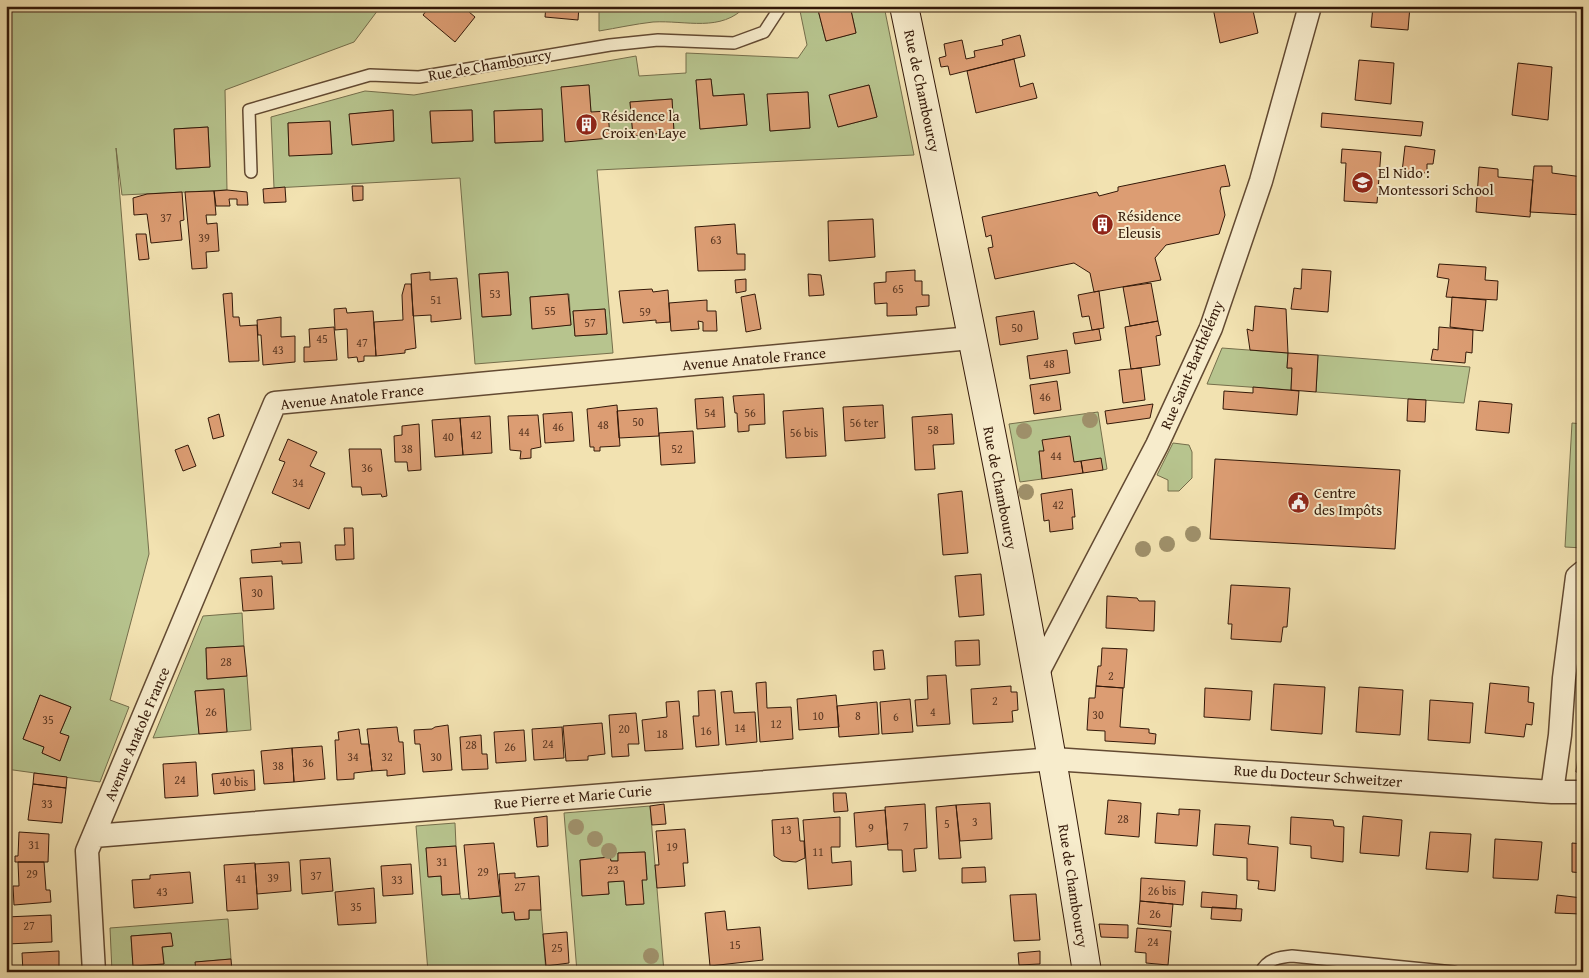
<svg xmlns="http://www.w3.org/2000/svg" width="1589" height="978" font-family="'Gentium Book Plus',serif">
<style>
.green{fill:#b7c48e;stroke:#756e4b;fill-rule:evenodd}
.building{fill:#dc9d73;stroke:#331808}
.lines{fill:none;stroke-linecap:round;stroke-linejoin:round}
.lane-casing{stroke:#634a32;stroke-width:14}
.street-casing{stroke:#634a32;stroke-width:25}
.secondary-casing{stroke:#331808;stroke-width:30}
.lane{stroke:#f7eccc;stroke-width:11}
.street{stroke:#f7eccc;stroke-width:22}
.secondary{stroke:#f7eccc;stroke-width:28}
.tree{fill:#9f906a}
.labels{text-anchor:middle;stroke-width:4;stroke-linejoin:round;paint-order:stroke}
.number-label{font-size:12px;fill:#5d3923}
.street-label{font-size:15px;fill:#331808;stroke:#f7eccc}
.poi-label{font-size:15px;fill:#331808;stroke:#f7eccc;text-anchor:start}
</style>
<rect width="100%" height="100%" fill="#f2e2b1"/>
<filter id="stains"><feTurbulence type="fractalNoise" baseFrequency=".004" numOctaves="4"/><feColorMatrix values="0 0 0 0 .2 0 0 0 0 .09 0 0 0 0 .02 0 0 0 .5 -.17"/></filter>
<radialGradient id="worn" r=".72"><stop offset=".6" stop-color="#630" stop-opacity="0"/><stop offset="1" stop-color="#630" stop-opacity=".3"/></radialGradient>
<!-- green -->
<path class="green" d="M 6,6 L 381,6 L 354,42 L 225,90 L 227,190 L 122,195 L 116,148 L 149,554 L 110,700 L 129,707 L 100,782 L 6,769 ZM 208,127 L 210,167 L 176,169 L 174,129 ZM 40,695 L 71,707 L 60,733 L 69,737 L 60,760 L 42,753 L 44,747 L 23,739 Z
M 599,6 L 746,6 C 721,33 686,20 653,22 C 635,24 617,28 599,31 Z
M 799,6 L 817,6 L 826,41 L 856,33 L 850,6 L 884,6 L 914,155 L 597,170 L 613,353 L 475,364 L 460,178 L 274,188 L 271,117 L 365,91 L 414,95 L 636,56 L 639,76 L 686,73 L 686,53 L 798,58 L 807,45 ZM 711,79 L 713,96 L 744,94 L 747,125 L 700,129 L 696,80 ZM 589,85 L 591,112 L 561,87 ZM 869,85 L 877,117 L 838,127 L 830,95 ZM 808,92 L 810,128 L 770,131 L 768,95 ZM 672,99 L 674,132 L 633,135 L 630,102 ZM 542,109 L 543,141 L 495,143 L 494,111 ZM 393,110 L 394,141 L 352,144 L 350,114 ZM 472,110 L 473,141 L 432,143 L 430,112 ZM 330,122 L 332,154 L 289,155 L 288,123 ZM 508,272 L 511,315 L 483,317 L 479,274 ZM 569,294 L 571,325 L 532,328 L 530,297 ZM 605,309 L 607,334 L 575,336 L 573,311 Z
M 1222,348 L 1288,353 L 1287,368 L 1292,368 L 1291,390 L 1207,384 Z
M 1318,355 L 1470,367 L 1464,403 L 1316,392 Z
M 1098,412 L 1107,469 L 1103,470 L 1074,462 L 1043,440 L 1044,451 L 1039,452 L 1042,479 L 1020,482 L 1009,424 Z
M 1572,423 L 1583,424 L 1583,548 L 1565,547 Z
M 1173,443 L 1189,445 L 1192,452 L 1192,478 L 1179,491 L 1168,491 L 1168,480 L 1157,475 Z
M 242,613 L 244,646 L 206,648 L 207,679 L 247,676 L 251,730 L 227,732 L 223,689 L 195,691 L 199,734 L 153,738 L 203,616 Z
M 650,806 L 664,972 L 577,972 L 564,813 ZM 645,852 L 647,879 L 642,880 L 643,904 L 626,905 L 624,881 L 608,882 L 609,894 L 582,895 L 580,860 L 610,857 L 611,861 L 618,861 L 618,853 Z
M 455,823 L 456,846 L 426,848 L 429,877 L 441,876 L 442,895 L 460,894 L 461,899 L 500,896 L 502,913 L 514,912 L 515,920 L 529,919 L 529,910 L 541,910 L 546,972 L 428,972 L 416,826 Z
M 228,919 L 231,959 L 196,962 L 196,972 L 112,972 L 110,928 ZM 171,933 L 172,946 L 162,947 L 164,964 L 133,966 L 131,936 Z"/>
<!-- building -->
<path class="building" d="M 430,6 L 462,6 L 475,17 L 455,42 L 423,15 Z
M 546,6 L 579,6 L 578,20 L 545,17 Z
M 817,6 L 850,6 L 856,33 L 826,41 Z
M 1221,6 L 1252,6 L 1258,33 L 1220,43 L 1213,8 Z
M 1373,6 L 1410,6 L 1408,30 L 1371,27 Z
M 1020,35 L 1025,56 L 950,75 L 948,66 L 941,67 L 939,58 L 946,56 L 944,44 L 962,40 L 966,59 L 975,57 L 974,51 L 1003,45 L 1002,40 Z
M 1014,59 L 1020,87 L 1033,83 L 1037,98 L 976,113 L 967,71 Z
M 1359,60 L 1394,63 L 1391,104 L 1355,100 Z
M 1518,63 L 1552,67 L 1548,120 L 1512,115 Z
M 711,79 L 713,96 L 744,94 L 747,125 L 700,129 L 696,80 Z
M 589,85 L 591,112 L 608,111 L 610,138 L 565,142 L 561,87 Z
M 869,85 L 877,117 L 838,127 L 829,95 Z
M 808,92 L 810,128 L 770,131 L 767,94 Z
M 672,99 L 674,132 L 633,136 L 630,102 Z
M 542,109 L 543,141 L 495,143 L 494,111 Z
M 393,110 L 394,141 L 352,145 L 349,114 Z
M 472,110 L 473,141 L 432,143 L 430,111 Z
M 1322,113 L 1423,122 L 1421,136 L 1321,127 Z
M 330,121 L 332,154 L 289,156 L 288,123 Z
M 208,127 L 210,167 L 176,169 L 174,129 Z
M 1405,146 L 1435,150 L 1433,164 L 1427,164 L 1427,173 L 1402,172 Z
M 1342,149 L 1381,152 L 1377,203 L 1344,201 L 1346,163 L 1341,163 Z
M 1225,165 L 1230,186 L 1221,187 L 1220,191 L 1225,215 L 1219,234 L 1166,245 L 1155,258 L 1161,280 L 1094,292 L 1090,273 L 1074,263 L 995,279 L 988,248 L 993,247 L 991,235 L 986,237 L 982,217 L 1097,192 L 1099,196 L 1118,191 L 1118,187 Z
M 1534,166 L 1552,166 L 1552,173 L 1583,177 L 1583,215 L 1530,212 Z
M 1479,167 L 1498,169 L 1498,177 L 1533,180 L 1530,217 L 1476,212 Z
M 352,186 L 363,186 L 363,200 L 353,201 Z
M 285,187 L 286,202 L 264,203 L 263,189 Z
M 227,190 L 247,192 L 248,205 L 237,205 L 237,199 L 229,199 L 230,206 L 216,206 L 214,191 Z
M 214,191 L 216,215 L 206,215 L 207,224 L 217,223 L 219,251 L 206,252 L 207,268 L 192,269 L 185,192 Z
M 182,192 L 184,220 L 180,221 L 182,240 L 151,243 L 147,214 L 134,215 L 133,198 L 147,194 Z
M 873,219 L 875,257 L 829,261 L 828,221 Z
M 735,224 L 737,254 L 745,254 L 745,270 L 698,271 L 695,227 Z
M 136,234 L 146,234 L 149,259 L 139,260 Z
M 1439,264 L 1486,267 L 1485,280 L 1498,281 L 1497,300 L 1446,297 L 1449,279 L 1437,277 Z
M 1302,269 L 1331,271 L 1328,312 L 1291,309 L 1294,288 L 1301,289 Z
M 915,270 L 915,281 L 922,281 L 922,295 L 929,295 L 929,306 L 916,307 L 917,315 L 887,316 L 887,303 L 875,304 L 874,283 L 886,282 L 886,272 Z
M 430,272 L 430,280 L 457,278 L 461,319 L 431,322 L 431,315 L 413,316 L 411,274 Z
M 508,272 L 511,315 L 482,317 L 479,274 Z
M 808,274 L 821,275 L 824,295 L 809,296 Z
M 746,279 L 746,291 L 736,293 L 735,280 Z
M 1151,283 L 1158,321 L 1130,326 L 1123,287 Z
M 405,284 L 411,284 L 416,348 L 405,350 L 405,353 L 376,356 L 374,322 L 403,320 L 402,295 Z
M 652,289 L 653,292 L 668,290 L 670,322 L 656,323 L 656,320 L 623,323 L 619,291 Z
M 1099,291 L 1104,328 L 1092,330 L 1089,316 L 1082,317 L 1078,295 Z
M 232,293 L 233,317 L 239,317 L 240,326 L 257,325 L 259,361 L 229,362 L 223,294 Z
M 568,294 L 571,325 L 532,329 L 530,297 Z
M 755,294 L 761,329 L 746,332 L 741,297 Z
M 1452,297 L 1486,300 L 1483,331 L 1450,327 Z
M 707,300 L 707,311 L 716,311 L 717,331 L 703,331 L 703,322 L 698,321 L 699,329 L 671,331 L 669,303 Z
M 1255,306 L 1286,309 L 1288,353 L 1250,350 L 1247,329 L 1253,331 Z
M 346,308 L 347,313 L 373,311 L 376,356 L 364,356 L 364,361 L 358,362 L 357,357 L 348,358 L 347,329 L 335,330 L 334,309 Z
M 605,309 L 607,334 L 575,336 L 573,311 Z
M 1034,311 L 1038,339 L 1000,345 L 996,317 Z
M 281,317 L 281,337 L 295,336 L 295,362 L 263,365 L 261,335 L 258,335 L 257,320 Z
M 1158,321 L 1161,335 L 1156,336 L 1160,365 L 1131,369 L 1125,327 Z
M 334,327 L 337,360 L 304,362 L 304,347 L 310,347 L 309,329 Z
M 1439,327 L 1473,330 L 1472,353 L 1466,352 L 1465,363 L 1431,360 L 1433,349 L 1438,350 Z
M 1099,329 L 1101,340 L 1075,344 L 1073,333 Z
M 1067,350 L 1070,373 L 1030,379 L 1027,356 Z
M 1288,353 L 1318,355 L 1316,392 L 1291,390 L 1292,368 L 1287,368 Z
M 1141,368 L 1145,400 L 1123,403 L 1119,370 Z
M 1057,381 L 1061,410 L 1034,414 L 1030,385 Z
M 1253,387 L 1299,391 L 1297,415 L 1223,409 L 1224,391 L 1253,393 Z
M 764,394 L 765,424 L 749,425 L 749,431 L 738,432 L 737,413 L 735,413 L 733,396 Z
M 723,397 L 725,427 L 697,429 L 695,399 Z
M 1408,399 L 1426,400 L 1425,422 L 1407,421 Z
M 1479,401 L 1512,404 L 1509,433 L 1476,430 Z
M 1153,404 L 1150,418 L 1107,424 L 1105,411 Z
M 617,405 L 620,446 L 600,447 L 600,451 L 594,451 L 594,447 L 590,447 L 587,409 Z
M 883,405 L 885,438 L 845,441 L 843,407 Z
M 657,408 L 659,436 L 619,438 L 617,411 Z
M 823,408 L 826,456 L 786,458 L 783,411 Z
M 572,412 L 574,441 L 545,443 L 543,414 Z
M 219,414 L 224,436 L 213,439 L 208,418 Z
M 952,414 L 954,444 L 933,445 L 935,469 L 915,470 L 912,417 Z
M 538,415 L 541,447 L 531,449 L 531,458 L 520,459 L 521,451 L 510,450 L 508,416 Z
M 490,416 L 492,453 L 463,455 L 460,418 Z
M 460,418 L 463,455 L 435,457 L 432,420 Z
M 419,424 L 421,470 L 408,471 L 407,462 L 395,462 L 394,436 L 402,435 L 402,426 Z
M 693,431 L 695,463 L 661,465 L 659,433 Z
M 1070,436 L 1074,462 L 1081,461 L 1083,473 L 1042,479 L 1039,451 L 1044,451 L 1042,440 Z
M 288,439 L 317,452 L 310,466 L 325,473 L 309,509 L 272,493 L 285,462 L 279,460 Z
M 188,445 L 196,466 L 183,471 L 175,450 Z
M 349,449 L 381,449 L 387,496 L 382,497 L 381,494 L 362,495 L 361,487 L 352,487 Z
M 1101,458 L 1103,470 L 1083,473 L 1081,461 Z
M 1215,459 L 1400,470 L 1395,549 L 1210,539 Z
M 1072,489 L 1075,517 L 1072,517 L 1073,529 L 1050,532 L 1049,520 L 1044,521 L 1041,494 Z
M 962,491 L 968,553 L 943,555 L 938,494 Z
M 344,528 L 353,528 L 354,559 L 336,560 L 335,545 L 345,545 Z
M 300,542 L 302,563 L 282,564 L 282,561 L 252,563 L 251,550 L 281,547 L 280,543 Z
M 981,574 L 984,615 L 959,617 L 955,576 Z
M 272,576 L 274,609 L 243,611 L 240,578 Z
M 1231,585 L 1290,588 L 1287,627 L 1283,627 L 1281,642 L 1231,639 L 1232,624 L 1228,624 Z
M 1107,596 L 1137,598 L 1139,601 L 1155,601 L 1154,631 L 1106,628 Z
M 979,640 L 980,665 L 956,666 L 955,641 Z
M 244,646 L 247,676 L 207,679 L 206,648 Z
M 1102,648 L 1127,649 L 1124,688 L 1096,686 L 1098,666 L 1101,666 Z
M 883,650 L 885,669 L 874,670 L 873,651 Z
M 946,675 L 950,724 L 917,726 L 915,700 L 928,699 L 927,676 Z
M 766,682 L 767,708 L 791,707 L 793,739 L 760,742 L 756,683 Z
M 1490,683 L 1529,687 L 1528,702 L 1534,703 L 1532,725 L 1526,724 L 1524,737 L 1485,733 Z
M 1274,684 L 1325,687 L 1322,734 L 1271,730 Z
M 1011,686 L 1011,692 L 1017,692 L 1018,710 L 1012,711 L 1013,722 L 973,724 L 971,689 Z
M 1096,686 L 1123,688 L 1120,727 L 1149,729 L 1149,733 L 1156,734 L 1155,744 L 1105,741 L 1105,731 L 1087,730 L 1089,698 L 1095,698 Z
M 1359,687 L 1403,690 L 1400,735 L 1356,732 Z
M 1205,688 L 1252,691 L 1250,720 L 1204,717 Z
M 224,689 L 227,732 L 199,734 L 195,691 Z
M 715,690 L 719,745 L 696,747 L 693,716 L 699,716 L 698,691 Z
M 732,691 L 734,713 L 755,712 L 757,742 L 726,745 L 721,692 Z
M 40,695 L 71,707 L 60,733 L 69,736 L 60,761 L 42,753 L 44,747 L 23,739 Z
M 836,695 L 839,727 L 799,730 L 797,699 Z
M 910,699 L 913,732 L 882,734 L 880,702 Z
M 1430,700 L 1473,703 L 1470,743 L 1428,740 Z
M 679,701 L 683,749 L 645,751 L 642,720 L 667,717 L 666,702 Z
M 877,702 L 879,734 L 839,737 L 837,706 Z
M 636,713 L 639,744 L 628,744 L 629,756 L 612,757 L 609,715 Z
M 1583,714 L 1583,773 L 1576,772 Z
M 602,723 L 605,754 L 588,756 L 588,760 L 566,761 L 563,726 Z
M 448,725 L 452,770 L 423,772 L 420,744 L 415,744 L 414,730 L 432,729 L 435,727 Z
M 397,727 L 399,742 L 403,742 L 405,774 L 387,776 L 387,770 L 372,771 L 367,729 Z
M 562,727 L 564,758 L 534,760 L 532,729 Z
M 359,729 L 361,744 L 369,744 L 372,771 L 354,773 L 354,779 L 337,780 L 335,740 L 339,740 L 338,732 Z
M 524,730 L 526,761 L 496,763 L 494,732 Z
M 481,735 L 482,754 L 487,754 L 488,769 L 462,770 L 460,737 Z
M 322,746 L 325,779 L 294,782 L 292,748 Z
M 292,748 L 294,782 L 264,784 L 261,751 Z
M 196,762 L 198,796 L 165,798 L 163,764 Z
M 254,770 L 255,790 L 214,794 L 212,774 Z
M 34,773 L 67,777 L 66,788 L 33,784 Z
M 33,784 L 66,788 L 62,823 L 28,820 Z
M 833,793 L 846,793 L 848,811 L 834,812 Z
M 1108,800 L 1141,803 L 1139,837 L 1105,834 Z
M 990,803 L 992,839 L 960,841 L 956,805 Z
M 664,804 L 666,824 L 652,825 L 650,806 Z
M 925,804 L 927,848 L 914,849 L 916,871 L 903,872 L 902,850 L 888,850 L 885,807 Z
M 956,805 L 961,858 L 939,859 L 936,807 Z
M 1179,809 L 1200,810 L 1197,846 L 1155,843 L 1157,813 L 1179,815 Z
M 885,810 L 888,844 L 856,847 L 854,813 Z
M 547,816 L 548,846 L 537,847 L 534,818 Z
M 1363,816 L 1402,820 L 1399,856 L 1360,853 Z
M 840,817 L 840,847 L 831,847 L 832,863 L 851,861 L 852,885 L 808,889 L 803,820 Z
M 1291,817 L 1333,820 L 1334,826 L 1344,827 L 1343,862 L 1311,858 L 1311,846 L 1290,844 Z
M 798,818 L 800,841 L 804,841 L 805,858 L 796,862 L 782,861 L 774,856 L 772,820 Z
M 1215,824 L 1250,826 L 1248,844 L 1278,847 L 1275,891 L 1258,889 L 1259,881 L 1247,880 L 1247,858 L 1213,855 Z
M 685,829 L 688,863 L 683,863 L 685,886 L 657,888 L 655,865 L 659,865 L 656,831 Z
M 19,832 L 49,834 L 48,862 L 15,862 L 15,856 L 18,856 Z
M 1430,832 L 1471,834 L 1468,872 L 1426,869 Z
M 1495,839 L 1542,842 L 1538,880 L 1493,878 Z
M 494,843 L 500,896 L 469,899 L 464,845 Z
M 1572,843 L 1583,844 L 1583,873 L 1572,872 Z
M 456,846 L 460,894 L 442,895 L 441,876 L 428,877 L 426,848 Z
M 645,852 L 647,880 L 642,880 L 644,904 L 626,905 L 624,881 L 608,882 L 609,894 L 582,896 L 580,860 L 610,857 L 611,861 L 618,861 L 618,853 Z
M 330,858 L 333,891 L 302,894 L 300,860 Z
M 18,862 L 44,862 L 46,890 L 50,890 L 51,902 L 14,905 L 13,886 L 19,886 Z
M 289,862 L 291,891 L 257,894 L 255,864 Z
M 255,863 L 258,909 L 227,911 L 224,865 Z
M 411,864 L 413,894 L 383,896 L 381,866 Z
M 985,867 L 986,882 L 962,883 L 962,868 Z
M 190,872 L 193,903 L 134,908 L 132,880 L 150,879 L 150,875 Z
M 515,873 L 515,878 L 539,876 L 541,910 L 529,910 L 529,919 L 515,920 L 514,912 L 502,913 L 499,874 Z
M 1141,878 L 1185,881 L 1183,905 L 1140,901 Z
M 374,888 L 376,923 L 338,925 L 335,892 Z
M 1202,892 L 1237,895 L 1236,909 L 1201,907 Z
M 1036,894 L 1040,940 L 1014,941 L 1010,895 Z
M 1557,895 L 1582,898 L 1581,914 L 1555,913 Z
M 1140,901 L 1173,904 L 1171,927 L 1138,924 Z
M 1212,907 L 1242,909 L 1241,921 L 1211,919 Z
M 725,911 L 727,930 L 760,927 L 763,960 L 710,966 L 705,913 Z
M 51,915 L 52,942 L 7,944 L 6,917 Z
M 1099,924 L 1128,925 L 1128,938 L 1101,937 Z
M 1137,928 L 1171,931 L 1168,965 L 1146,963 L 1146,953 L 1135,952 Z
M 567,932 L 569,963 L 546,966 L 543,934 Z
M 171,933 L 173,946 L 162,947 L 164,964 L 133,966 L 131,936 Z
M 59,951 L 59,972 L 23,972 L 22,953 Z
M 1040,951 L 1040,964 L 1019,965 L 1018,953 Z
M 231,959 L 232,972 L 196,972 L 195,962 Z
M 1304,969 L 1333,972 L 1304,972 Z"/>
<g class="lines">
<defs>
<path id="lane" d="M 251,172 L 249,110 L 370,75 L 419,77 L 610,45 L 658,40 L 734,43 L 764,32 L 781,6
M 1261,972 C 1267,959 1280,957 1292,956 L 1454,972"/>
<path id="street" d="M 1036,676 L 1157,445 L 1211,328 L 1261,181 L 1310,6
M 1552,792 L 1560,735 L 1564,678 L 1577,577 L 1583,572
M 94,836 L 1053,759 L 1552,792 L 1583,792
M 94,972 L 87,851 L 275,403 L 971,338"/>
<path id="secondary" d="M 904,6 C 971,327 1037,648 1087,972"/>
</defs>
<!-- lane casing -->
<use href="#lane" class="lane-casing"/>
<!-- street casing -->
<use href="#street" class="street-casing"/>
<!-- secondary casing -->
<use href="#secondary" class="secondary-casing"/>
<!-- lane -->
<use href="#lane" class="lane"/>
<!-- street -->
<use href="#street" class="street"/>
<!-- secondary -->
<use href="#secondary" class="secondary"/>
</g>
<!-- trees -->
<g class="tree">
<circle cx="1090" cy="420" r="8"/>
<circle cx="1024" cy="431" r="8"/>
<circle cx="1026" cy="492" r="8"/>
<circle cx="1193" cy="534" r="8"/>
<circle cx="1167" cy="544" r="8"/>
<circle cx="1143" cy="549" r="8"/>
<circle cx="576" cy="827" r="8"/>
<circle cx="595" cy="839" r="8"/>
<circle cx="609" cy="851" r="8"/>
<circle cx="651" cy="956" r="8"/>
</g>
<!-- icons -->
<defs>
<symbol id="building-disc" viewBox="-11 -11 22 22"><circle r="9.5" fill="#8f2418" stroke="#f7eccc"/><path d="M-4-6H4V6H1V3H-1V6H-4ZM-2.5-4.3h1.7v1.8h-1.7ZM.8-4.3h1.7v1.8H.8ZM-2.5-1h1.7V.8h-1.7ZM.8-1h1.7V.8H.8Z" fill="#fff"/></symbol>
<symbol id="school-disc" viewBox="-11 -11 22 22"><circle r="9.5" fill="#8f2418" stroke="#f7eccc"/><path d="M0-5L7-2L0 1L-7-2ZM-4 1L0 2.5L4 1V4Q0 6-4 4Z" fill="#fff"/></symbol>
<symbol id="civic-disc" viewBox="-11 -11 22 22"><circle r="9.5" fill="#8f2418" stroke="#f7eccc"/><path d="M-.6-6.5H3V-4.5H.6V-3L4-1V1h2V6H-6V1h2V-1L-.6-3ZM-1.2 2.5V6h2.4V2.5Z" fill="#fff"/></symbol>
</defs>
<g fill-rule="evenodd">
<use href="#building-disc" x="574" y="112" width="25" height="25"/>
<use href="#school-disc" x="1350" y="170" width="25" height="25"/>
<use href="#building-disc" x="1090" y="212" width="25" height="25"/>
<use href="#civic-disc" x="1286" y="490" width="25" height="25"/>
</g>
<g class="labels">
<!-- number labels -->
<g class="number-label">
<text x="166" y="222">37</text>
<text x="204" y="242">39</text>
<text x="716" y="244">63</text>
<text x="898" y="293">65</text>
<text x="495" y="298">53</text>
<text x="436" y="304">51</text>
<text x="550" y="315">55</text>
<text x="645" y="316">59</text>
<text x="590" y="327">57</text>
<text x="1017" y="332">50</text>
<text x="322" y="343">45</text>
<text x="362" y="347">47</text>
<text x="278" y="354">43</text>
<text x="1049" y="368">48</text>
<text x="1045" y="401">46</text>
<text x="710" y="417">54</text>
<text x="750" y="417">56</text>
<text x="638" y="426">50</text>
<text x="864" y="427">56 ter</text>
<text x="603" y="429">48</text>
<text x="558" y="431">46</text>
<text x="933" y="434">58</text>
<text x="524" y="436">44</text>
<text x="804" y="437">56 bis</text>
<text x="476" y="439">42</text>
<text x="448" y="441">40</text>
<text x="407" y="453">38</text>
<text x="677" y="453">52</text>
<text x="1056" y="460">44</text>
<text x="367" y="472">36</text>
<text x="298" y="487">34</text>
<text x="1058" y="509">42</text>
<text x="257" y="597">30</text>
<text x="226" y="666">28</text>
<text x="1111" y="680">2</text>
<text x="995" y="705">2</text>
<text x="211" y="716">26</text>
<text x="933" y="716">4</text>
<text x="1098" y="719">30</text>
<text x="818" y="720">10</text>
<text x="858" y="720">8</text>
<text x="896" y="721">6</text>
<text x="48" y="724">35</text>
<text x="776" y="728">12</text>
<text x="740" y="732">14</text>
<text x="624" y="733">20</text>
<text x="706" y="735">16</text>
<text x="662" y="738">18</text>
<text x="548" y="748">24</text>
<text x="471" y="749">28</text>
<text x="510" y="751">26</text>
<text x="353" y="761">34</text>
<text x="387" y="761">32</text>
<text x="436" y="761">30</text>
<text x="308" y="767">36</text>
<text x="278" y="770">38</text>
<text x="180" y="784">24</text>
<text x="234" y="786">40 bis</text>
<text x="47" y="808">33</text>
<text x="1123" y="823">28</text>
<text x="975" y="826">3</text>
<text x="947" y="828">5</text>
<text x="906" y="831">7</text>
<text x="871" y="832">9</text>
<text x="786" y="834">13</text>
<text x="34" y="849">31</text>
<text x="672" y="851">19</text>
<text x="818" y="856">11</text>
<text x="442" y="866">31</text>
<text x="613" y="874">23</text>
<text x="483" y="876">29</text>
<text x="32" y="878">29</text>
<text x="316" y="880">37</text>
<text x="273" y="882">39</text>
<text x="241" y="883">41</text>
<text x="397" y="884">33</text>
<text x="520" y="891">27</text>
<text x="1162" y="895">26 bis</text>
<text x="162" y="896">43</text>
<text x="356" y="911">35</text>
<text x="1155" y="918">26</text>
<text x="29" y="930">27</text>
<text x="1153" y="946">24</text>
<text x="735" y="949">15</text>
<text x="557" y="952">25</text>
</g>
<!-- street labels -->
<g class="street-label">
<text transform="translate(490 65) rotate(-10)" y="5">Rue de Chambourcy</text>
<text transform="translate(922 91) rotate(78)" y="5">Rue de Chambourcy</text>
<text transform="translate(754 359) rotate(-5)" y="5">Avenue Anatole France</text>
<text transform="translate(1192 365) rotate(-67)" y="5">Rue Saint-Barthélémy</text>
<text transform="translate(352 397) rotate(-6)" y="5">Avenue Anatole France</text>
<text transform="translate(1000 488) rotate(79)" y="5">Rue de Chambourcy</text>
<text transform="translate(137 734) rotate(-67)" y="5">Avenue Anatole France</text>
<text transform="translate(1318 776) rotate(4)" y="5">Rue du Docteur Schweitzer</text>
<text transform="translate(573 797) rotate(-5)" y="5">Rue Pierre et Marie Curie</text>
<text transform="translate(1073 886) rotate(81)" y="5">Rue de Chambourcy</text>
</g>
<!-- poi labels -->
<g class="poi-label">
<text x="602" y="121">Résidence la<tspan x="602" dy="17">Croix en Laye</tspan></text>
<text x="1378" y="178">El Nido :<tspan x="1378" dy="17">Montessori School</tspan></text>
<text x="1118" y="221">Résidence<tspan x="1118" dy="17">Eleusis</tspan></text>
<text x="1314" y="498">Centre<tspan x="1314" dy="17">des Impôts</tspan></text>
</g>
</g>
<!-- margin -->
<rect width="1589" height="978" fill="none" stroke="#f2e2b1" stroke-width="25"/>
<rect x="8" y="8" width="1574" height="963" fill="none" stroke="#331808" stroke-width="2.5"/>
<rect x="12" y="12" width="1564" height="953" fill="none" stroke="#331808"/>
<rect width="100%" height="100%" filter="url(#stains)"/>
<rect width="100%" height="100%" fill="url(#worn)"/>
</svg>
